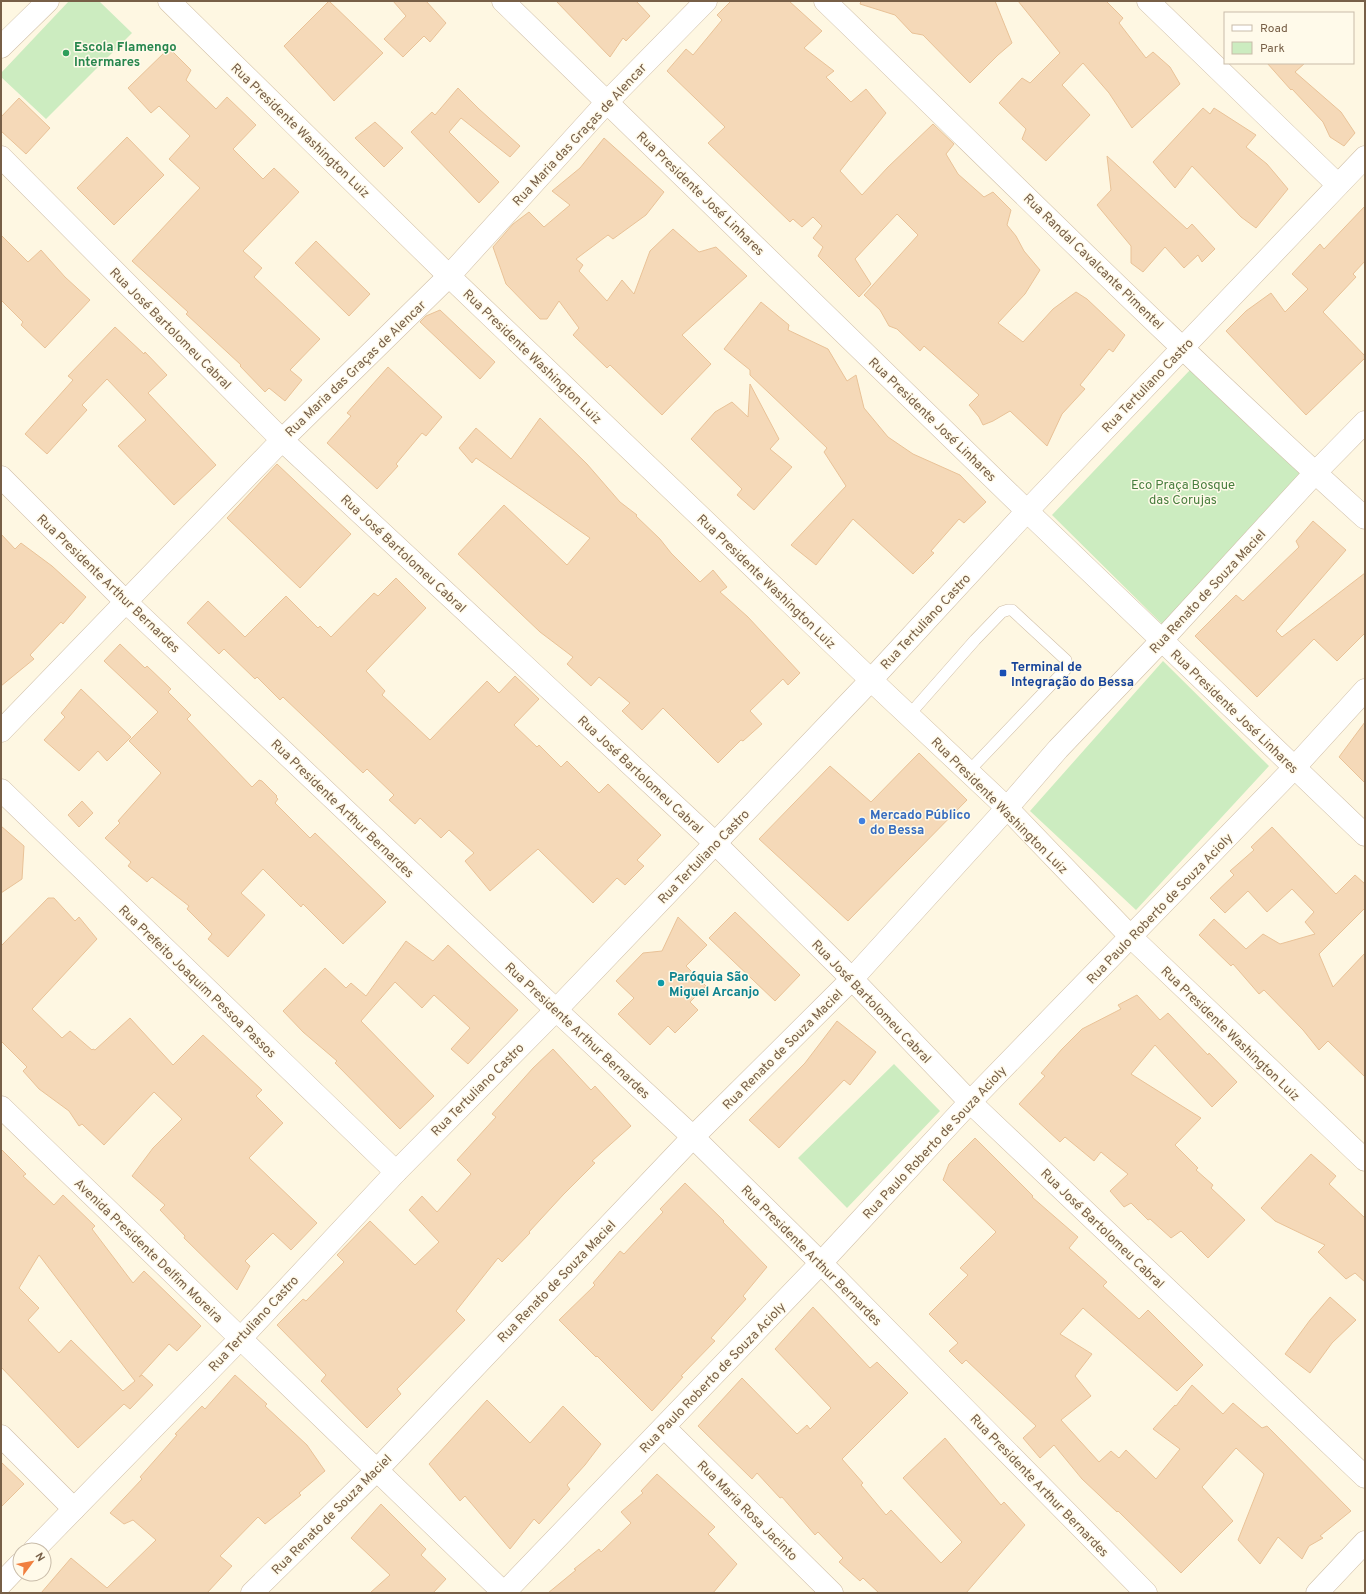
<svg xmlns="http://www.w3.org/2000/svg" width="1366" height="1594" font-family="Overpass,sans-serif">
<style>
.green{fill:#ccecc0}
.building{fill:#f5d9b8;stroke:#e9c297;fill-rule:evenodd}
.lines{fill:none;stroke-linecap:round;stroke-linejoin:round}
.service-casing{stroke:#d0bfa8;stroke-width:12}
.minor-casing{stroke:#d0bfa8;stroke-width:23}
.tertiary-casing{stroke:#d0bfa8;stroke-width:23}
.secondary-casing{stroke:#d3c0a5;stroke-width:23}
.service{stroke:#fff;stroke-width:11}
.minor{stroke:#fff;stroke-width:22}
.tertiary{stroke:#fff;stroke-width:22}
.secondary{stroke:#fff;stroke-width:22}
.leisure-dot{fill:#2e9e5b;stroke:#fffaea;stroke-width:1.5}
.transit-dot{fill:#1a4fb4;stroke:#fffaea;stroke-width:1.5}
.shop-dot{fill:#3f7fe0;stroke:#fffaea;stroke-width:1.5}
.culture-dot{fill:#0f9aa8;stroke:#fffaea;stroke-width:1.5}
.labels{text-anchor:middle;stroke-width:3;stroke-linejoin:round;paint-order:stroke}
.leisure-label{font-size:13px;font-weight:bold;fill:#27864d;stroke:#fffaea;text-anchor:start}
.street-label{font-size:13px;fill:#775f47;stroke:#fffaea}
.park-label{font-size:13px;fill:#487e3e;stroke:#fffaea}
.transit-label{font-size:13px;font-weight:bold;fill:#164399;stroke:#fffaea;text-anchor:start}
.shop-label{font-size:13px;font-weight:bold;fill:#366cbe;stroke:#fffaea;text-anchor:start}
.culture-label{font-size:13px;font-weight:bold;fill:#0d838f;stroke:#fffaea;text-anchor:start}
</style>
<rect width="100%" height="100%" fill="#fef7e2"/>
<!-- green -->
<path class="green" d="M 69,1 L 99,1 L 132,33 L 46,119 L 1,77 L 1,73 Z
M 1190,370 L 1305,477 L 1164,626 L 1052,515 Z
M 1163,661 L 1269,766 L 1136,910 L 1030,811 Z
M 894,1064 L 940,1111 L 847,1208 L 798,1158 Z"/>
<!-- building -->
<path class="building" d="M 329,1 L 383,53 L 334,101 L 284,46 Z
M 393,1 L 426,1 L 446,23 L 430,42 L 424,36 L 403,57 L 384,39 L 406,16 Z
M 556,1 L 636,1 L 650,16 L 626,41 L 623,38 L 610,57 Z
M 731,1 L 789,1 L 822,31 L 804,48 L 834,71 L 826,77 L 851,102 L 866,89 L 886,113 L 840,171 L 862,195 L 888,167 L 933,124 L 954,144 L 946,154 L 958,174 L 984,197 L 993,192 L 1011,210 L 1007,225 L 1016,236 L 1024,251 L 1040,270 L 1025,294 L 998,323 L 1023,342 L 1053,309 L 1076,292 L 1087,299 L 1125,335 L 1113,352 L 1109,349 L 1080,385 L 1085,389 L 1062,414 L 1047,446 L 1010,411 L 993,421 L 983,425 L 979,417 L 969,405 L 979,395 L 924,346 L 920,351 L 897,329 L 889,326 L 880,310 L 864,295 L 918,235 L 897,214 L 855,259 L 871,284 L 859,297 L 818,256 L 823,247 L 813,238 L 822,226 L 813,217 L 802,227 L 793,219 L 790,222 L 708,143 L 725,127 L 667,71 L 686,49 L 693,55 L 722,20 L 717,15 Z
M 861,1 L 995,1 L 1012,43 L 998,55 L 970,83 L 923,35 L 912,33 L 895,15 L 860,4 Z
M 1018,1 L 1106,1 L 1123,18 L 1119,23 L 1146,58 L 1153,52 L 1170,67 L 1180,84 L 1132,128 L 1109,93 L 1083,63 L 1062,85 L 1090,115 L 1046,161 L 1022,139 L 1026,129 L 999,103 L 1022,78 L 1030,83 L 1060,53 Z
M 169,48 L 191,70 L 186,80 L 216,109 L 227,97 L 256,125 L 233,149 L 263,179 L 274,168 L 299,192 L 243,251 L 262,268 L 254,277 L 320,339 L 290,370 L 302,380 L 285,401 L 269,388 L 265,392 L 240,366 L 241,365 L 186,314 L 188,312 L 132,261 L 200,188 L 169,159 L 190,136 L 159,106 L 151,113 L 128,88 Z
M 1267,63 L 1305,63 L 1295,72 L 1341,112 L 1355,133 L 1344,146 L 1330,137 L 1323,122 L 1292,89 L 1291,90 Z
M 458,88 L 479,109 L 520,146 L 510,157 L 461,118 L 449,132 L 499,182 L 479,203 L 411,132 L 432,112 L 435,115 Z
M 19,98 L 50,128 L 26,154 L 1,131 L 1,117 Z
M 1203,108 L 1210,114 L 1214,108 L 1256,135 L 1246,147 L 1267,164 L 1288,189 L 1256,228 L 1241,217 L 1192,166 L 1175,188 L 1153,162 Z
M 375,122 L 403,148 L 384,167 L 355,138 Z
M 127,137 L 164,175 L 114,225 L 77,188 Z
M 604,138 L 664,192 L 646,215 L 613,239 L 608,235 L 576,259 L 583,265 L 579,271 L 607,301 L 622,280 L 634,294 L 650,251 L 673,229 L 699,252 L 716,247 L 747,276 L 682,335 L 711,364 L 662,415 L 610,365 L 607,368 L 573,335 L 579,328 L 559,301 L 547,319 L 540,319 L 506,284 L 493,247 L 513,224 L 529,212 L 544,227 L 570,205 L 552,191 L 580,168 Z
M 1107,156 L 1187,229 L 1192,224 L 1215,249 L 1202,262 L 1198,255 L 1184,268 L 1165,247 L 1143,272 L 1131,263 L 1131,246 L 1097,205 L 1111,190 Z
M 1365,206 L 1365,261 L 1353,274 L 1356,277 L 1323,312 L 1365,356 L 1365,358 L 1306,415 L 1226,331 L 1246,311 L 1271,293 L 1285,312 L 1308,289 L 1292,274 L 1320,244 L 1324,249 Z
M 1,235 L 28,262 L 41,250 L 65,277 L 90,300 L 45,348 L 21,325 L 23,322 L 1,300 Z
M 316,241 L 370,294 L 349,316 L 295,263 Z
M 761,302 L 789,325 L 788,330 L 828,349 L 847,381 L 856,375 L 864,408 L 888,437 L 913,454 L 960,475 L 986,502 L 964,523 L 959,519 L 931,551 L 934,553 L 913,574 L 853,519 L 816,565 L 791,545 L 846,486 L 824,452 L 827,448 L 750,375 L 750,370 L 724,349 Z
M 440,310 L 495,362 L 480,379 L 420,322 L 426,316 Z
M 115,327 L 144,354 L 145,352 L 167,375 L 148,393 L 216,465 L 174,505 L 118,446 L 146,420 L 107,379 L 82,405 L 87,410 L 47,454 L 25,434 L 73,380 L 68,376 Z
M 388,367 L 442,417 L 426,436 L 422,433 L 396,464 L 398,466 L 377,489 L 327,443 L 351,416 L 347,413 Z
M 750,384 L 779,439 L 770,449 L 792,467 L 754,510 L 737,495 L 742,489 L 691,439 L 715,412 L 732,402 L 748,417 Z
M 540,418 L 587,464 L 620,502 L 637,515 L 636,516 L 660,539 L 671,553 L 700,582 L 713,570 L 727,587 L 720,592 L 748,617 L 800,673 L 788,685 L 783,679 L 750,711 L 762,724 L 743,741 L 741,740 L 718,763 L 663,708 L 642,730 L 622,711 L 630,703 L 599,677 L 591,686 L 567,664 L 573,657 L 540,632 L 458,554 L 504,505 L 567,565 L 590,538 L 476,458 L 472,463 L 459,448 L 476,428 L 511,459 Z
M 277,464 L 351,534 L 300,588 L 227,518 Z
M 1313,521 L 1346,550 L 1276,631 L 1282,637 L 1365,573 L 1365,633 L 1337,661 L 1314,639 L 1257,697 L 1195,636 L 1236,595 L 1243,601 L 1299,547 L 1296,541 Z
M 1,534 L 15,549 L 21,543 L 52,566 L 86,597 L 63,624 L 61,622 L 30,655 L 34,659 L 1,686 Z
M 396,578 L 426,608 L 366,671 L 385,691 L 382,695 L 430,740 L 487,681 L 499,693 L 515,676 L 539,699 L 514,725 L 537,747 L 539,745 L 561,767 L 567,761 L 599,793 L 608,784 L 661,835 L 637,860 L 644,866 L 625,885 L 617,878 L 593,903 L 538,849 L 490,891 L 465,861 L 474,853 L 449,830 L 441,838 L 420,818 L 415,824 L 389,800 L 394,795 L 367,769 L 363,773 L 283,697 L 280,700 L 257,677 L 255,679 L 224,649 L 219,654 L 187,623 L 208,601 L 245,637 L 286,596 L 318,628 L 320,626 L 331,637 L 374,593 L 378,596 Z
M 120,644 L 145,668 L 147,666 L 171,689 L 168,692 L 191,715 L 187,719 L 252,787 L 259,780 L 262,781 L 277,796 L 276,797 L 278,799 L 275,803 L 310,838 L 315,833 L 386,902 L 343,944 L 303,904 L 301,907 L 263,869 L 241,893 L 265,915 L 228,957 L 208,939 L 212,934 L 187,909 L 189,906 L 152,877 L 147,882 L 128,866 L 131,862 L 105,838 L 120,823 L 118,821 L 161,773 L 129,741 L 158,712 L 104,661 Z
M 81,689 L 131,737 L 107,761 L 98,751 L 79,771 L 44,740 L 65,717 L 61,713 Z
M 1365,722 L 1365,783 L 1339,757 Z
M 919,753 L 967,800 L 848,921 L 759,839 L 830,766 L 871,802 Z
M 82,801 L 93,813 L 79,827 L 68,815 Z
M 1,826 L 24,846 L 22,879 L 1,893 Z
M 1272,827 L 1336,894 L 1355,875 L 1365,884 L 1365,908 L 1319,954 L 1333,987 L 1365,953 L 1365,1077 L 1328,1041 L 1319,1050 L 1303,1030 L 1264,990 L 1259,994 L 1233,964 L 1231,966 L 1199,935 L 1214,919 L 1246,949 L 1263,934 L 1280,944 L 1315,934 L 1305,922 L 1314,912 L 1292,889 L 1267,912 L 1248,891 L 1225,913 L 1210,898 L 1234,875 L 1230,871 L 1254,850 L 1251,847 Z
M 48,898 L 54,898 L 75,921 L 79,917 L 97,939 L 32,1009 L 62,1038 L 70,1031 L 92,1050 L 93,1049 L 95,1050 L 130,1018 L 173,1065 L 203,1035 L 262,1090 L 256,1096 L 283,1123 L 249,1158 L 317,1223 L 291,1250 L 273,1233 L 245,1261 L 250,1266 L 237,1290 L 184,1238 L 185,1236 L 160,1210 L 165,1205 L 132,1176 L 153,1148 L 182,1119 L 154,1092 L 104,1145 L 82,1124 L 79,1126 L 69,1111 L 39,1089 L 23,1071 L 27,1067 L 1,1041 L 1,946 Z
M 735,912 L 800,975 L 775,1001 L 709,938 Z
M 678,917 L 707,945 L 686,966 L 706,986 L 690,1002 L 698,1010 L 675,1033 L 668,1026 L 650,1045 L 618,1014 L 634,998 L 616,981 L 643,953 L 662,951 Z
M 406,941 L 433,961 L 448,945 L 518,1010 L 468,1064 L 451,1049 L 470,1028 L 434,995 L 422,1008 L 395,982 L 361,1021 L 434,1096 L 400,1129 L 335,1063 L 337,1061 L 303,1032 L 283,1011 L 325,968 L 346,988 L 351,983 L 366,996 Z
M 1137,995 L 1160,1020 L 1168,1013 L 1208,1055 L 1209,1053 L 1237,1082 L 1212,1107 L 1155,1045 L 1131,1074 L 1201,1118 L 1175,1145 L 1198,1168 L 1196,1170 L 1213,1185 L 1211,1188 L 1245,1220 L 1208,1258 L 1181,1231 L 1171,1238 L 1150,1219 L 1148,1220 L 1131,1203 L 1124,1207 L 1110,1191 L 1128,1174 L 1114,1163 L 1101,1152 L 1094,1161 L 1065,1137 L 1060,1142 L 1019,1104 L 1045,1076 L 1041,1073 L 1062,1049 L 1082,1029 L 1121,1009 L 1118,1005 Z
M 837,1021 L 876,1052 L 850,1085 L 844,1080 L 779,1148 L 749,1120 L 805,1063 Z
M 553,1049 L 591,1090 L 595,1086 L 631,1126 L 592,1161 L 595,1163 L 563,1195 L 529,1232 L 530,1233 L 502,1262 L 498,1258 L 456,1311 L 465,1320 L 397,1389 L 401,1394 L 367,1428 L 321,1381 L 326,1375 L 277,1325 L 303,1299 L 306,1301 L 344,1262 L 337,1255 L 370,1221 L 415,1265 L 439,1242 L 409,1210 L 422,1196 L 437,1212 L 471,1174 L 457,1160 L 496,1117 L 492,1114 L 533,1068 Z
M 975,1138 L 1033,1196 L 1032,1197 L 1078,1237 L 1069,1248 L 1107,1282 L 1103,1286 L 1139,1319 L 1148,1310 L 1203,1365 L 1177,1391 L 1083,1308 L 1060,1334 L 1092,1354 L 1075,1376 L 1091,1396 L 1061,1420 L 1099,1462 L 1111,1451 L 1119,1458 L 1126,1450 L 1156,1479 L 1180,1449 L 1153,1429 L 1175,1405 L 1176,1406 L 1192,1385 L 1223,1414 L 1233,1403 L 1262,1428 L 1267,1426 L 1351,1511 L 1320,1536 L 1323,1538 L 1309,1546 L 1302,1559 L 1278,1537 L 1260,1564 L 1238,1540 L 1264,1474 L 1236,1448 L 1202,1487 L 1233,1521 L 1181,1573 L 1118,1511 L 1117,1512 L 1082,1479 L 1054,1445 L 1040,1458 L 1023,1438 L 1036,1426 L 966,1360 L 962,1364 L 949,1351 L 958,1343 L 929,1314 L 968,1275 L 960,1268 L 996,1232 L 943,1180 L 949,1164 Z
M 1,1149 L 26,1174 L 23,1176 L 54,1205 L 63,1195 L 95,1226 L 92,1229 L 133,1283 L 144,1271 L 201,1326 L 177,1351 L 169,1344 L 139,1377 L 142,1375 L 153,1385 L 130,1409 L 124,1404 L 78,1448 L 1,1367 ZM 39,1255 L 135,1381 L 123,1391 L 71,1340 L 59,1353 L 28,1320 L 39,1308 L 19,1288 Z
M 1311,1154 L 1336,1176 L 1329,1184 L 1365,1218 L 1365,1282 L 1355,1273 L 1346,1279 L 1318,1252 L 1325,1245 L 1275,1221 L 1261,1208 Z
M 685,1183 L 724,1221 L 723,1222 L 767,1267 L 743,1296 L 746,1299 L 711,1338 L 715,1341 L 681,1376 L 683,1377 L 652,1411 L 597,1356 L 596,1357 L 559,1320 L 595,1285 L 593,1283 L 620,1251 L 624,1254 L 663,1212 L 660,1209 Z
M 1330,1297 L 1356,1320 L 1332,1343 L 1310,1373 L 1285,1354 L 1310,1320 Z
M 813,1307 L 870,1368 L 877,1362 L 908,1393 L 842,1459 L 863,1483 L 861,1485 L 886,1515 L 891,1510 L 941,1563 L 962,1542 L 903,1478 L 945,1438 L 1001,1505 L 1004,1502 L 1025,1525 L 966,1593 L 879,1593 L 863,1578 L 860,1581 L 839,1562 L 843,1558 L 818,1532 L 815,1535 L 782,1497 L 780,1498 L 757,1473 L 752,1479 L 698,1426 L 742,1378 L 797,1434 L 807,1425 L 810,1429 L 831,1408 L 775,1349 Z
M 235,1375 L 267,1404 L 265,1406 L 307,1445 L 325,1471 L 299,1493 L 301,1495 L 265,1524 L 258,1517 L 220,1556 L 232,1566 L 207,1593 L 41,1593 L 71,1558 L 107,1588 L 156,1540 L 133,1520 L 124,1524 L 110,1513 L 142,1479 L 140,1477 L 177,1435 L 175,1434 L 202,1406 L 205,1409 Z
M 487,1400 L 530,1443 L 563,1406 L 601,1444 L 585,1465 L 567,1485 L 570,1489 L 539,1524 L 534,1519 L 510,1549 L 465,1496 L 460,1501 L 429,1464 Z
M 1,1462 L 24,1484 L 1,1507 Z
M 657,1474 L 715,1527 L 708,1534 L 737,1564 L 713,1593 L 548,1593 L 576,1570 L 574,1569 L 599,1549 L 601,1552 L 631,1523 L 621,1512 L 643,1493 L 641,1491 Z
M 381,1504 L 426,1549 L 421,1555 L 446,1579 L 433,1593 L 370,1593 L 390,1575 L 351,1538 Z"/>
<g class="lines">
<defs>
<path id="service" d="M 909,715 L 975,640 L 1002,612 L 1008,610 L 1012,610 L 1066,660 L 1067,665 L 1066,669 L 968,772"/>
<path id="minor" d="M 503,1 L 1027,511 L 1365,835
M 825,1 C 1004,174 1180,351 1365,518
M 1148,1 L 1338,185
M 1,47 L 48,1
M 1,157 L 282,440 L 715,843 L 852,979 L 970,1102 L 1365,1477
M 1,477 L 125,601 L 556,1010 L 693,1137 L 821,1263 L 1146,1593
M 1,731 L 282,440 L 449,276 L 607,102 L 706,1
M 1,790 L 396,1172
M 1,1107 L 504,1593
M 664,1427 L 832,1593
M 1,1436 L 74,1509
M 252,1593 L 376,1471 L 693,1137 L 852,979 L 1007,808 L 1058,749 L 1162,640 L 1315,473 L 1365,422
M 1317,1593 L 1365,1542"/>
<path id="tertiary" d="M 34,1550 L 241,1338 L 396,1172 L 556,1010 L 871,680 L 1027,511 L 1365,157
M 1,1584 L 20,1564
M 504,1593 L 821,1263 L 970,1102 L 1294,768 L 1365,690"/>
<path id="secondary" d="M 169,1 L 449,276 L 871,680 L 1007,808 L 1131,937 L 1365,1160"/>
</defs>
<!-- service casing -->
<use href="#service" class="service-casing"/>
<!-- minor casing -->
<use href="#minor" class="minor-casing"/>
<!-- tertiary casing -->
<use href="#tertiary" class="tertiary-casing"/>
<!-- secondary casing -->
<use href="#secondary" class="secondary-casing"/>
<!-- service -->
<use href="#service" class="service"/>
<!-- minor -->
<use href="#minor" class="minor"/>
<!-- tertiary -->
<use href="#tertiary" class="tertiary"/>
<!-- secondary -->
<use href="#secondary" class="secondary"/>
</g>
<!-- markers -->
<circle class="leisure-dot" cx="66" cy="53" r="4"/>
<rect class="transit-dot" x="999" y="669" width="8" height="8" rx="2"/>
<circle class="shop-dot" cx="862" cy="821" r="4"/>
<circle class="culture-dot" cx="661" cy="983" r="4"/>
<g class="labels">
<!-- leisure labels -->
<g class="leisure-label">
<text x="74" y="51">Escola Flamengo<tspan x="74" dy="15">Intermares</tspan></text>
</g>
<!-- street labels -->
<g class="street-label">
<text transform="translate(301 130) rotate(44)" y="5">Rua Presidente Washington Luiz</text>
<text transform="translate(579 134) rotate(-47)" y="5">Rua Maria das Graças de Alencar</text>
<text transform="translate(701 193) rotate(44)" y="5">Rua Presidente José Linhares</text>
<text transform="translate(1094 261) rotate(44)" y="5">Rua Randal Cavalcante Pimentel</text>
<text transform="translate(171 328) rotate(45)" y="5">Rua José Bartolomeu Cabral</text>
<text transform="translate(533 356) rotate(44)" y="5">Rua Presidente Washington Luiz</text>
<text transform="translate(355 368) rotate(-44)" y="5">Rua Maria das Graças de Alencar</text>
<text transform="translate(1147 385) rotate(-46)" y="5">Rua Tertuliano Castro</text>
<text transform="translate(933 419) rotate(44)" y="5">Rua Presidente José Linhares</text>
<text transform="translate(404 553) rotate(43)" y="5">Rua José Bartolomeu Cabral</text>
<text transform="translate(767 581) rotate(44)" y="5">Rua Presidente Washington Luiz</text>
<text transform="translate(109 583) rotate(44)" y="5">Rua Presidente Arthur Bernardes</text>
<text transform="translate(1207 591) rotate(-47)" y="5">Rua Renato de Souza Maciel</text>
<text transform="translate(925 621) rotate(-47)" y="5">Rua Tertuliano Castro</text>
<text transform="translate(1235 711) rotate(44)" y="5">Rua Presidente José Linhares</text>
<text transform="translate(641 774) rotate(43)" y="5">Rua José Bartolomeu Cabral</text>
<text transform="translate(1000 805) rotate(45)" y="5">Rua Presidente Washington Luiz</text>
<text transform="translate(343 808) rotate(44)" y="5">Rua Presidente Arthur Bernardes</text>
<text transform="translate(703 856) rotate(-46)" y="5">Rua Tertuliano Castro</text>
<text transform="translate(1159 908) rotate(-46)" y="5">Rua Paulo Roberto de Souza Acioly</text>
<text transform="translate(198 981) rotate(44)" y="5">Rua Prefeito Joaquim Pessoa Passos</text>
<text transform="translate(872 1001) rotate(46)" y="5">Rua José Bartolomeu Cabral</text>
<text transform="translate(578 1030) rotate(43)" y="5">Rua Presidente Arthur Bernardes</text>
<text transform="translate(1231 1033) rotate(44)" y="5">Rua Presidente Washington Luiz</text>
<text transform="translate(782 1049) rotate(-45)" y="5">Rua Renato de Souza Maciel</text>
<text transform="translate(477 1089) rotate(-45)" y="5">Rua Tertuliano Castro</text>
<text transform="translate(934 1142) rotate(-47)" y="5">Rua Paulo Roberto de Souza Acioly</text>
<text transform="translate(1103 1228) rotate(44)" y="5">Rua José Bartolomeu Cabral</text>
<text transform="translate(149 1250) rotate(44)" y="5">Avenida Presidente Delfim Moreira</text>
<text transform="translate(812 1255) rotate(45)" y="5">Rua Presidente Arthur Bernardes</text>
<text transform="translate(556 1281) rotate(-46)" y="5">Rua Renato de Souza Maciel</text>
<text transform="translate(253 1323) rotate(-47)" y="5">Rua Tertuliano Castro</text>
<text transform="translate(712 1377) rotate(-46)" y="5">Rua Paulo Roberto de Souza Acioly</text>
<text transform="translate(1040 1485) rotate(46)" y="5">Rua Presidente Arthur Bernardes</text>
<text transform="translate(748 1510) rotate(45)" y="5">Rua Maria Rosa Jacinto</text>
<text transform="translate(331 1514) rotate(-45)" y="5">Rua Renato de Souza Maciel</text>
</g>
<!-- park labels -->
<g class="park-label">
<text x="1183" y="489">Eco Praça Bosque<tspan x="1183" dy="15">das Corujas</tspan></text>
</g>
<!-- transit labels -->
<g class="transit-label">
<text x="1011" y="671">Terminal de<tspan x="1011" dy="15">Integração do Bessa</tspan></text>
</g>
<!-- shop labels -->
<g class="shop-label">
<text x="870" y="819">Mercado Público<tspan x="870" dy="15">do Bessa</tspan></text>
</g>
<!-- culture labels -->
<g class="culture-label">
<text x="669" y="981">Paróquia São<tspan x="669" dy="15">Miguel Arcanjo</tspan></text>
</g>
</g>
<!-- border -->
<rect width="1366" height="1594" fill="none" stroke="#775f47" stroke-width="4"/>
<!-- legend -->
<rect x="1224" y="12" width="130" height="52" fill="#fffaea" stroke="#c9bca9"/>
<rect x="1232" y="25" width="20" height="6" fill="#ffffff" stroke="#c9bca9"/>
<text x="1260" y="32" font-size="12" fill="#775f47">Road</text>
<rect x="1232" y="42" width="20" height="12" fill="#ccecc0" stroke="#c9bca9"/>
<text x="1260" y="52" font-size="12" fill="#775f47">Park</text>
<!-- north arrow -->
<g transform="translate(32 1562) rotate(58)"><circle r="19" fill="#fffaea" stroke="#c9bca9"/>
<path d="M0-3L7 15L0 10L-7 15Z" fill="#f07f3f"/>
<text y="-6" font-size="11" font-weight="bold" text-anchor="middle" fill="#775f47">N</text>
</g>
</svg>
